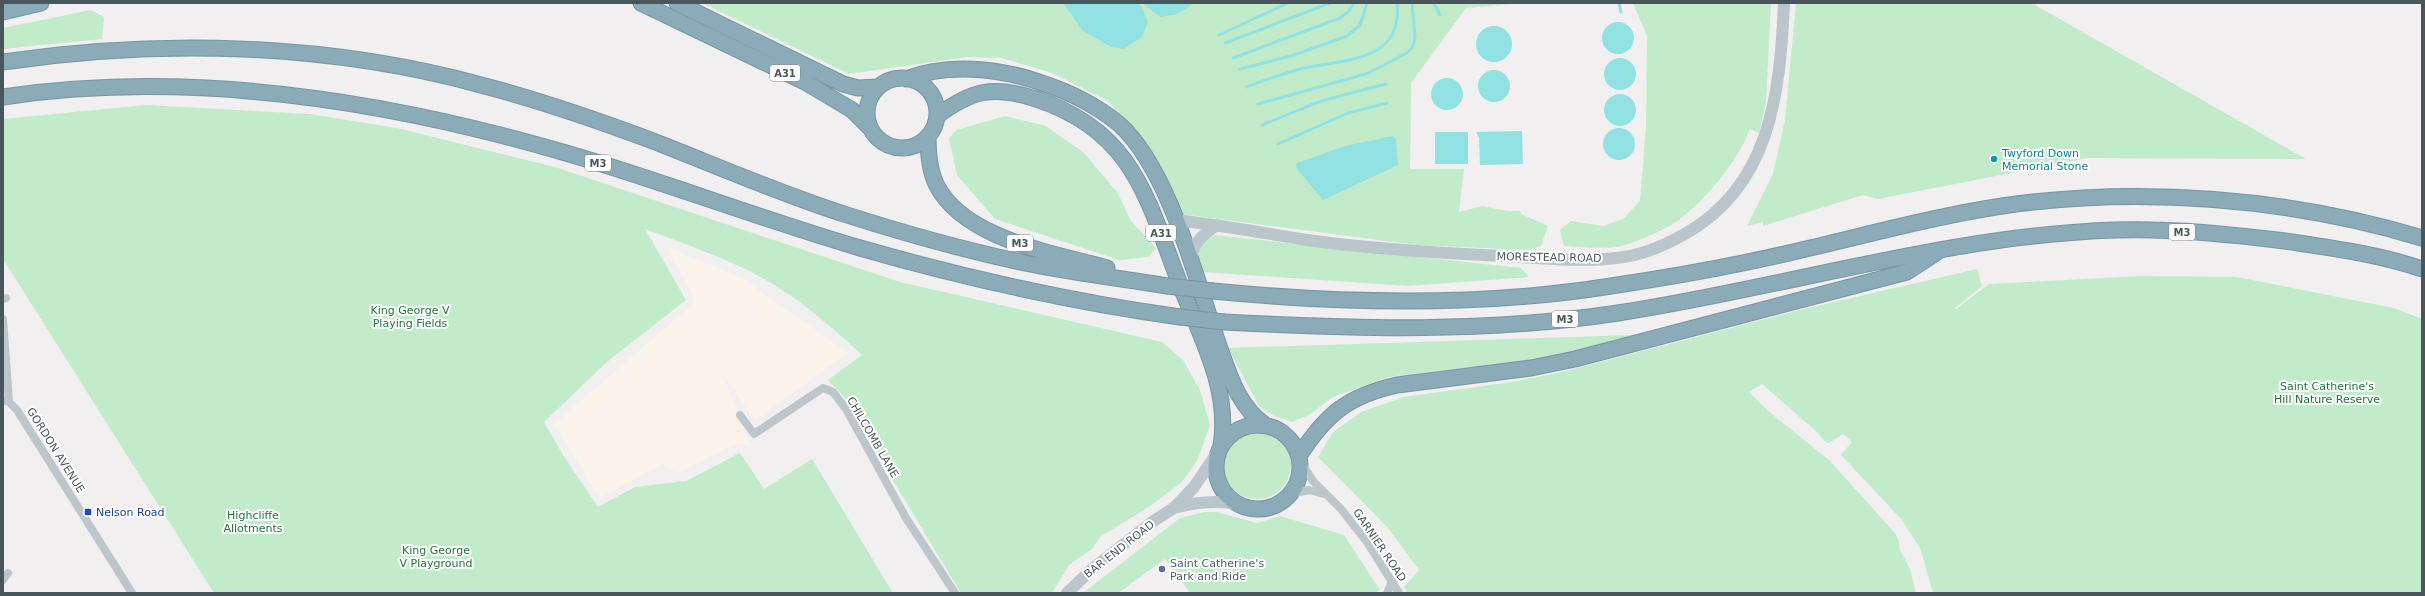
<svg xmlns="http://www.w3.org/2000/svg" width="2425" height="596" font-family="'DejaVu Sans',sans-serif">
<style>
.commercial{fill:#faf3ea}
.green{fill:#c2ebca}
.water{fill:#93e2e3}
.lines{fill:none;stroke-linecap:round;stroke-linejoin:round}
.stream{stroke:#93e2e3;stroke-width:3}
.highway-casing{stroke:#7796a5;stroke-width:17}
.street{stroke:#bcc6cb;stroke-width:8}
.secondary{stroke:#bac6cc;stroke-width:12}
.highway{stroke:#8cabb9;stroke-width:15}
.highway-bridge-casing{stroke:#7796a5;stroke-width:17;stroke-linecap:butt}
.highway-bridge{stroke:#8cabb9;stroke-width:15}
.culture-dot{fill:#0f9aa8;stroke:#fff;stroke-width:1.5}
.transit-dot{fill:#1a4fb4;stroke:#fff;stroke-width:1.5}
.service-dot{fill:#5c6f8a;stroke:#fff;stroke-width:1.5}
.labels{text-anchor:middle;stroke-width:4;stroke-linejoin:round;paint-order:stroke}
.shield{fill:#fff;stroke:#80898c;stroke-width:1}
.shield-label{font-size:10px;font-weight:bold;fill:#49565b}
.culture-label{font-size:11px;fill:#0d838f;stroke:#fff;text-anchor:start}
.street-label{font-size:11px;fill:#49565b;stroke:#fff}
.park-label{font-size:11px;fill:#20753a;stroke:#fff}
.transit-label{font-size:11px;fill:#164399;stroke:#fff;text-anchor:start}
.service-label{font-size:11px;fill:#4e5e75;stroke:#fff;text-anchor:start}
</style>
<rect width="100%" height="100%" fill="#f1eff0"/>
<!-- commercial -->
<path class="commercial" d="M 667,247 L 742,278 L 848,353 L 755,420 L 722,373 L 751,447 L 738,443 L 677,473 L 663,464 L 600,498 L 554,424 L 693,304 L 692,293 Z"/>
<!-- green -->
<path class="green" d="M 702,3 L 1525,3 L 1466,8 L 1411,83 L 1410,169 L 1464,169 L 1459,212 L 1482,206 L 1507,211 L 1520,211 L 1521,214 L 1548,226 L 1541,246 L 1528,250 L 1417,245 L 1181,214 L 1124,119 L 1108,101 L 1052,73 L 1002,58 L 967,57 L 849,74 Z
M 1633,3 L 1771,3 L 1766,102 L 1759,133 L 1750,129 C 1738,161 1707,198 1680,219 C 1668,229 1631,245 1616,247 C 1599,249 1581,247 1564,246 L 1560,230 L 1571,221 L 1603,226 L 1623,219 L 1640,201 L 1646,126 L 1647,36 Z
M 1796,3 L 2036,3 L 2035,5 L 2306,159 L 2088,158 L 1878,199 L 1863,195 L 1763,226 L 1763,222 L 1747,226 L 1773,174 L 1785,120 Z
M 91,10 L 104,17 L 102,39 L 3,49 L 3,28 Z
M 146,105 L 310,114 L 397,128 L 555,167 L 900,282 L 1162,342 L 1183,360 L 1200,390 L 1210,425 L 1198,459 L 1182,482 L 1149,507 L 1100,537 L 1092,549 L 1069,565 L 1052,593 L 961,593 L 889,474 L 857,411 L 828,380 L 862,355 C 836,331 809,307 779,288 C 739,262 690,246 645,229 L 686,300 L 608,361 L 544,422 L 563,455 L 598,507 L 635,487 L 686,481 L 740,453 L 764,489 L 812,459 L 893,593 L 214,593 L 3,259 L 3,119 Z
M 1005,116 L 1046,126 L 1084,153 L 1117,192 L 1131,221 L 1156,248 L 1148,257 L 1119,260 L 995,219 L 957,175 L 949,138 L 957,130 Z
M 1215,235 L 1521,268 L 1529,277 L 1408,286 L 1202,272 L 1195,256 L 1206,239 Z
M 1977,269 L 1982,286 L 1955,308 L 1958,310 L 1957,308 L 1989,284 L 2142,276 L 2237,277 L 2394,308 L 2422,319 L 2422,593 L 1933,593 L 1921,550 L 1902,520 L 1841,455 L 1852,442 L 1843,434 L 1829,443 L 1824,441 L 1818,433 L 1762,384 L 1749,392 L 1766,409 L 1830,461 L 1895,533 L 1899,541 L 1900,550 L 1910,569 L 1916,593 L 1408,593 L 1404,587 L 1419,570 L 1388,528 L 1318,457 L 1333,432 L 1361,412 L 1404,397 L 1512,382 L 1562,372 L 1804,309 Z
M 1633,335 L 1560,356 L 1388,377 L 1333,397 L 1309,415 L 1292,422 L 1274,416 L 1259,406 L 1228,348 Z
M1223 465a34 34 0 1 1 68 0a34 34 0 1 1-68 0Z
M 1205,512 L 1217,512 L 1257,523 L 1280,516 L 1344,535 L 1380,590 L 1376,593 L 1190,593 L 1165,559 L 1118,593 L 1083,593 L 1180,518 Z"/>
<!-- water -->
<path class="water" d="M 1063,3 L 1140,3 L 1148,22 L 1142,37 L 1124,49 L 1111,47 L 1083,31 Z
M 1142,3 L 1195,3 L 1177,14 L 1160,17 Z
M1602 38a16 16 0 1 1 32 0a16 16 0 1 1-32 0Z
M1476 44a18 18 0 1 1 36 0a18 18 0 1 1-36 0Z
M1604 74a16 16 0 1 1 32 0a16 16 0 1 1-32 0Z
M1478 86a16 16 0 1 1 32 0a16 16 0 1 1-32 0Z
M1431 94a16 16 0 1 1 32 0a16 16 0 1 1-32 0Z
M1604 110a16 16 0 1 1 32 0a16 16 0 1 1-32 0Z
M1603 144a16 16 0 1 1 32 0a16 16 0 1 1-32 0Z
M 1522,131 L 1523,164 L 1480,165 L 1479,138 L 1476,132 Z
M 1435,132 L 1468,132 L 1468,164 L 1435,164 Z
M 1393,136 L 1396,139 L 1398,165 L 1323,200 L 1297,169 L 1296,164 L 1300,162 L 1345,146 Z"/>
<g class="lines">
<!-- stream -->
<path class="stream" d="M 1434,3 L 1440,15
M 1619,3 L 1621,12
M 1219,35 L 1288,3
M 1225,43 L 1330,3
M 1233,58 L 1340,18 L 1348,12 L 1354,3
M 1240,69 L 1291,56 L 1347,36 L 1360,25 L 1367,3
M 1246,87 C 1265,80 1284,73 1304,68 C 1346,59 1403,62 1397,3
M 1258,104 L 1366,74 L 1407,53 L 1413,47 L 1415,36 L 1412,3
M 1262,125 L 1321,101 L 1386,84
M 1278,144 L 1348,113 L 1387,103"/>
<defs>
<path id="highway" d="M 641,3 L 805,82 L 852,110 L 869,127
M 677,3 L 843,84 L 858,88 L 878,87
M 3,12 L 41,3
M 3,62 C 161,39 327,43 481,85 C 539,100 597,120 653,141 C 717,166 779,193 844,214 C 903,233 964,250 1025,263 C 1072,273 1120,278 1167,286
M867 113a35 35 0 1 1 70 0a35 35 0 1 1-70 0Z
M 906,79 C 947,63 998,68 1039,82 C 1067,91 1096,105 1119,124 C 1169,169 1196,279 1218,343 C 1229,373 1237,405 1265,425
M 3,97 C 191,69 385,100 566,153 C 665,182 761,219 860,248 C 965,278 1072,302 1180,317
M 937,116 C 972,90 993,85 1036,99 C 1137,132 1148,204 1183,292 C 1203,341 1230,392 1221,445
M 928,136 C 928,152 929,169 936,184 C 963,239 1054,253 1107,268
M 1213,291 C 1345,304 1480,307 1611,286 C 1678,276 1745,264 1810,248 C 1874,233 1937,216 2002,206 C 2139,186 2290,198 2422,238
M 1224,322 C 1356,329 1487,333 1618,313 C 1783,288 1949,235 2116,230 C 2172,228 2230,234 2285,241 C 2331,248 2378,254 2422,269
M1216 467a42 42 0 1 1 84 0a42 42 0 1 1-84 0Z
M 1299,456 C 1326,414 1348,396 1397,385 L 1531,368 L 1575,359 L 1907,272 L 1936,253"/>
</defs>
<!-- highway casing -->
<use href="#highway" class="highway-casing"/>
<!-- street -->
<path class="street" d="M 3,299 L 6,298
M 3,319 L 9,402
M 3,400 L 9,402 L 17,410 L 132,593
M 740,415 L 754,434 L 823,388 L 833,392 L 846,409 L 906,518 L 955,593
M 1299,459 L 1313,481 L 1341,509 L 1367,542 L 1399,593
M 1290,494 L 1309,490 L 1324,494
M 3,580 L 8,573
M 1387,593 L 1392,581"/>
<!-- secondary -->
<path class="secondary" d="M 1175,220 C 1220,225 1263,233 1307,240 C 1372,249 1437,253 1503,256 C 1543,258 1584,263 1624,257 C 1644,254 1665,245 1683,235 C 1771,187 1780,93 1784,3
M 1190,260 C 1194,242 1202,235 1217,225
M 1174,508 C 1196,502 1215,500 1237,504
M 1067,593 L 1091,570 L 1155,520 L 1174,508 L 1194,487 L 1217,453"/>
<!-- highway -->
<use href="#highway" class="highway"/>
<defs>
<path id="highway-bridge" d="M 1167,286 L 1213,291
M 1180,317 L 1224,322"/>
</defs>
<!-- highway-bridge casing -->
<use href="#highway-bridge" class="highway-bridge-casing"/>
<!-- highway-bridge -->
<use href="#highway-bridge" class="highway-bridge"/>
</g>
<!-- markers -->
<circle class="culture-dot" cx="1994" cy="159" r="4"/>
<rect class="transit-dot" x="84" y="508" width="8" height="8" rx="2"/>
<circle class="service-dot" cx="1162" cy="569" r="4"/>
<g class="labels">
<!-- shield labels -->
<g class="shield">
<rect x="770" y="65" width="30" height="16" rx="3"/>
<rect x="585" y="155" width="26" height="16" rx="3"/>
<rect x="2169" y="224" width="26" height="16" rx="3"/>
<rect x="1146" y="225" width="30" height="16" rx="3"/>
<rect x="1007" y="235" width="26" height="16" rx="3"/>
<rect x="1552" y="311" width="26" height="16" rx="3"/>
</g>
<g class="shield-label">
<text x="785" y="77">A31</text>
<text x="598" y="167">M3</text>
<text x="2182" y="236">M3</text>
<text x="1161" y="237">A31</text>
<text x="1020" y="247">M3</text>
<text x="1565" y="323">M3</text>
</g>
<!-- culture labels -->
<g class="culture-label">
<text x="2002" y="157">Twyford Down<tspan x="2002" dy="13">Memorial Stone</tspan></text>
</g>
<!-- street labels -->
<g class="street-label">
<text transform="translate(1549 257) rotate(1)" y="4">MORESTEAD ROAD</text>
<text transform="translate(873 437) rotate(60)" y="4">CHILCOMB LANE</text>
<text transform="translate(56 450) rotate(58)" y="4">GORDON AVENUE</text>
<text transform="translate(1380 545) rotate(56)" y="4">GARNIER ROAD</text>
<text transform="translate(1119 549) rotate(-38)" y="4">BAR END ROAD</text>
</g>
<!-- park labels -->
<g class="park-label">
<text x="410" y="314">King George V<tspan x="410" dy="13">Playing Fields</tspan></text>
<text x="2327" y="390">Saint Catherine's<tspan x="2327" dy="13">Hill Nature Reserve</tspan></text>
<text x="253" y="519">Highcliffe<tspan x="253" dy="13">Allotments</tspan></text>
<text x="436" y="554">King George<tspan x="436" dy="13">V Playground</tspan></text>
</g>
<!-- transit labels -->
<g class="transit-label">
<text x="96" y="516">Nelson Road</text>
</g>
<!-- service labels -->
<g class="service-label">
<text x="1170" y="567">Saint Catherine's<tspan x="1170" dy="13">Park and Ride</tspan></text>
</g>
</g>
<!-- border -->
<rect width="2425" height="596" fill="none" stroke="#49565b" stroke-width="8"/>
</svg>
